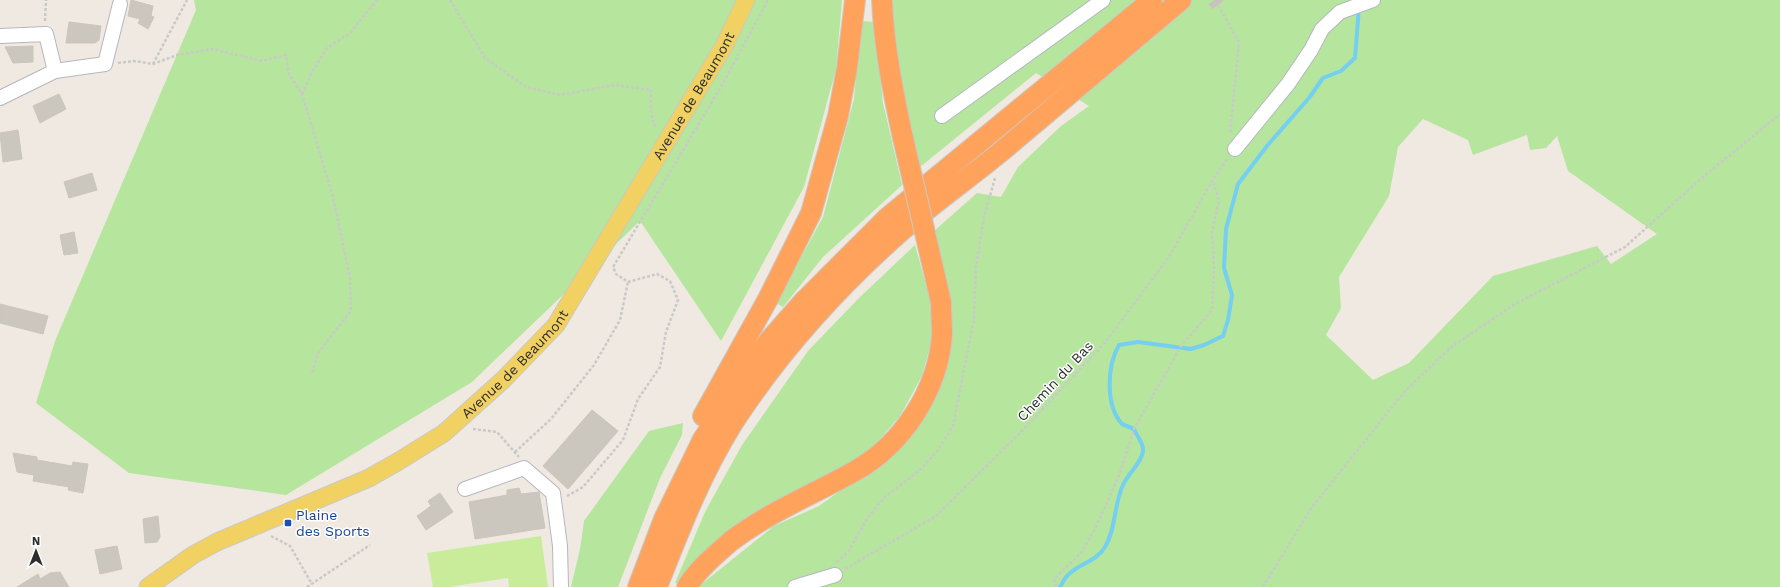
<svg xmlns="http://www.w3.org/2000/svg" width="1780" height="587" font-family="'Work Sans',sans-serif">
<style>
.green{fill:#b6e59e;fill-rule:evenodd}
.pitch{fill:#c9ec9a}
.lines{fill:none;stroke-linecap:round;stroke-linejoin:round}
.stream{stroke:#75cff0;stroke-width:4}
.building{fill:#cbc7bf;stroke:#cbc5ba}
.minor-tunnel{stroke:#c8c4bd;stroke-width:14;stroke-dasharray:14 7;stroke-linecap:butt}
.minor-casing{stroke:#b4b7c1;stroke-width:16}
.major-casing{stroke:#c9c9c9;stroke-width:19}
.highway-casing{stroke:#c9c9c9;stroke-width:22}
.path{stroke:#c9c9c9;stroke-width:2.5;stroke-dasharray:3 2;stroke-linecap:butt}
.minor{stroke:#fff;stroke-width:14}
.major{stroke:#f2d163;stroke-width:17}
.highway{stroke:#ffa35c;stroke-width:20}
.highway-bridge-casing{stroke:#c9c9c9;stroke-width:22;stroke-linecap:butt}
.highway-bridge{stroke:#ffa35c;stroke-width:20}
.transit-dot{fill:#1a4fb4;stroke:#fff;stroke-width:1.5}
.labels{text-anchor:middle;stroke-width:3;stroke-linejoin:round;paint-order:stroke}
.street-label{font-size:14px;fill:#2e2e2e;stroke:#fff}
.transit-label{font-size:14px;fill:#164399;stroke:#fff;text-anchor:start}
</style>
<rect width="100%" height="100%" fill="#efe9e1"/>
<!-- green -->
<path class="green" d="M 194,0 L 842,0 L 836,69 L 804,187 L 721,341 L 640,221 L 472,382 L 286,495 L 129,473 L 36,403 L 55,341 L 196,10 Z
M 892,0 L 1780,0 L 1780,587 L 698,587 L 774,526 L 819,506 L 891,454 L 943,372 L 934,231 L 977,193 L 1001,197 L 1018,167 L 1061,126 L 1089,106 L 1036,73 L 920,167 L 896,67 ZM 1423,119 L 1468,140 L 1473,155 L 1527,135 L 1530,150 L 1546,148 L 1557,136 L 1568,171 L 1657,234 L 1611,264 L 1597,246 L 1493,276 L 1409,363 L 1373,380 L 1326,335 L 1341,308 L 1339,277 L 1389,196 L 1398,147 Z
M 861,21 L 875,22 L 883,103 L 902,185 L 823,257 L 783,307 L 776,303 L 823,217 L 854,99 Z
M 915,245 L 930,299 L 933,336 L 922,376 L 900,416 L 873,447 L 681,584 L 675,583 L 705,512 L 742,445 L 808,351 L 859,298 Z
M 683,423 L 682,435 L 660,478 L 618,587 L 571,587 L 580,549 L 584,521 L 649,431 Z"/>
<!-- pitch -->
<path class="pitch" d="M 541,536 L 548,587 L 509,587 L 508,578 L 449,587 L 433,587 L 427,553 Z"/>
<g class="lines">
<!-- stream -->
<path class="stream" d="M 1060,587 C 1062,584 1064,579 1067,576 C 1078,564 1096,562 1105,547 C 1116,529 1114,504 1123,485 C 1128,473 1144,461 1143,448 C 1142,442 1136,434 1134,429 C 1130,427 1125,426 1122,424 C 1105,405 1107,366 1119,345 L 1138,342 L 1191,349 L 1204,345 L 1223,336 L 1228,320 L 1232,295 L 1224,268 L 1226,229 L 1238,184 L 1267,146 L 1309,98 L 1323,78 L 1341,71 L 1355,58 L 1359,7"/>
</g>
<!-- building -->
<path class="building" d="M 131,0 L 153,6 L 151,16 L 154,17 L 148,29 L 138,23 L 140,19 L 128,16 Z
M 69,22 L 101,26 L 99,40 L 95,43 L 66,43 Z
M 33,46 L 33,62 L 13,63 L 5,47 Z
M 59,94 L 66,109 L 40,123 L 33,106 Z
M 18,130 L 22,159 L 3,162 L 0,133 Z
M 92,173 L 97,190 L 69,198 L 64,182 Z
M 74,232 L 78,253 L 64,255 L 60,235 Z
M 0,304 L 48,316 L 43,334 L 0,323 Z
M 592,410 L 618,431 L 568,489 L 543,466 Z
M 13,453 L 37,457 L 37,460 L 72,466 L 73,462 L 88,464 L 83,493 L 68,490 L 69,487 L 33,481 L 34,475 L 17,472 Z
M 519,488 L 521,494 L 539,492 L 545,528 L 475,539 L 469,502 L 507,495 L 507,490 Z
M 440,493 L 453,512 L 426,530 L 417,516 L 431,506 L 428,501 Z
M 158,516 L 160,537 L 157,542 L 145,543 L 143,519 Z
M 117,546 L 122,569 L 100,574 L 95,550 Z
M 60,572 L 69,587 L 17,587 L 38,574 L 40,579 L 50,573 Z"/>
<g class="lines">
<!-- minor-tunnel -->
<path class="minor-tunnel" d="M 1214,0 L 1218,5"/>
<defs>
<path id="minor" d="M 0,36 L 46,34 L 55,71
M 0,98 L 55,71 L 105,64 L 120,4
M 942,116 L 1103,0
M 1235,149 L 1288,84 L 1311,50 L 1322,29 L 1340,12 L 1373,0
M 465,489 L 524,468 L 553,493 L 560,546 L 561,587
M 795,587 L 835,575"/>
<g id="major">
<path id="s1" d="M 148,587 L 193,555 L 217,542 L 369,478 L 399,461 L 444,433 L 504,379 L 556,325 L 724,46 L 746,0"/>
</g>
<path id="highway" d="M 882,0 C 884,47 893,92 903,138
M 703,416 L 768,299 L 811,213 L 838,116 L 847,68 L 855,0
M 638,587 L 664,519 L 703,439 L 767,343 L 803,302 L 887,218 L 1152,0
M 657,587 C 679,531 701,474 733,423 C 779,352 836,289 899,233 C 932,204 969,178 1003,150 C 1062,100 1122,50 1181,0
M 687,587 C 697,570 716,554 731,541 C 769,512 814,494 855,471 C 903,444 938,390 942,335 C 942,324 941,313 941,302"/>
</defs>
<!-- minor casing -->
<use href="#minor" class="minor-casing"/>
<!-- major casing -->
<use href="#major" class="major-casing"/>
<!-- highway casing -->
<use href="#highway" class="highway-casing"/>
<!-- path -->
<path class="path" d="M 450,0 L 485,58 L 526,87 L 560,95 L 615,85 L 651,90 C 651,101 649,120 657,128
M 1218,5 L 1239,42 L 1230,134
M 45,21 L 46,0
M 118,63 L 134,61 L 153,64 L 177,55 L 212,49 L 262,61 L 286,55 L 289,74 L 302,94 L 333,197 L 350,278 L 351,311 L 318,353 L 312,373
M 153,64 L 187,0
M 302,94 L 313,70 L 327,48 L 350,33 L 377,0
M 473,429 L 497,432 L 519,457
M 515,452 L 551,419 L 594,365 L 620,320 L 628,282
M 567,496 L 583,487 L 623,440 L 638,399 L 660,367 L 666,332 L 678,300 L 670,281 L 657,274 L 628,282 L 616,274 L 613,267 L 722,85 L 768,0
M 271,536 L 290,546 L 312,584
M 837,562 L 848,552 L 868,517 L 885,497 L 920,470 L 938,450 L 953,426 L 974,319 L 976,267 L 984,217 L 995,178
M 845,569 L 936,516 L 1019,434 L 1104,344 L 1169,257 L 1212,181 L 1228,158
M 307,587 L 370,545
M 1056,587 L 1054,579 L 1081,553 L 1096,527 L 1120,473 L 1134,429 L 1181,346 L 1212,310 L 1214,267 L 1212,232 L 1219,201 L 1213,181
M 1263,587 L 1312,507 L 1404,392 L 1450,348 L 1515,304 L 1625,247 L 1703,177 L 1780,114"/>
<!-- minor -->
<use href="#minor" class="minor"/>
<!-- major -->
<use href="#major" class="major"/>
<!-- highway -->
<use href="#highway" class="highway"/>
<defs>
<path id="highway-bridge" d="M 903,138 L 941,302"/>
</defs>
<!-- highway-bridge casing -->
<use href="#highway-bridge" class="highway-bridge-casing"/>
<!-- highway-bridge -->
<use href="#highway-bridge" class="highway-bridge"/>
</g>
<!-- markers -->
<rect class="transit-dot" x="284" y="519" width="8" height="8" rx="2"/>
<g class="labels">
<!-- street labels -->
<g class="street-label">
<text dy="5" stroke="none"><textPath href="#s1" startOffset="758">Avenue de Beaumont</textPath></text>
<text dy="5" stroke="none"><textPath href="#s1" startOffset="434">Avenue de Beaumont</textPath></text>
<text transform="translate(1055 381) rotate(-47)" y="5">Chemin du Bas</text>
</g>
<!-- transit labels -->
<g class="transit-label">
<text x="296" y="520">Plaine<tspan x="296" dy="16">des Sports</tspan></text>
</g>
</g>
<!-- north arrow -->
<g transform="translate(36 551)" stroke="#ffffff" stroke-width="3" paint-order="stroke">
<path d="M0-3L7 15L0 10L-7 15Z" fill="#2e2e2e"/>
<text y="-6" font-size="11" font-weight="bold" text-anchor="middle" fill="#2e2e2e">N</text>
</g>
</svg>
